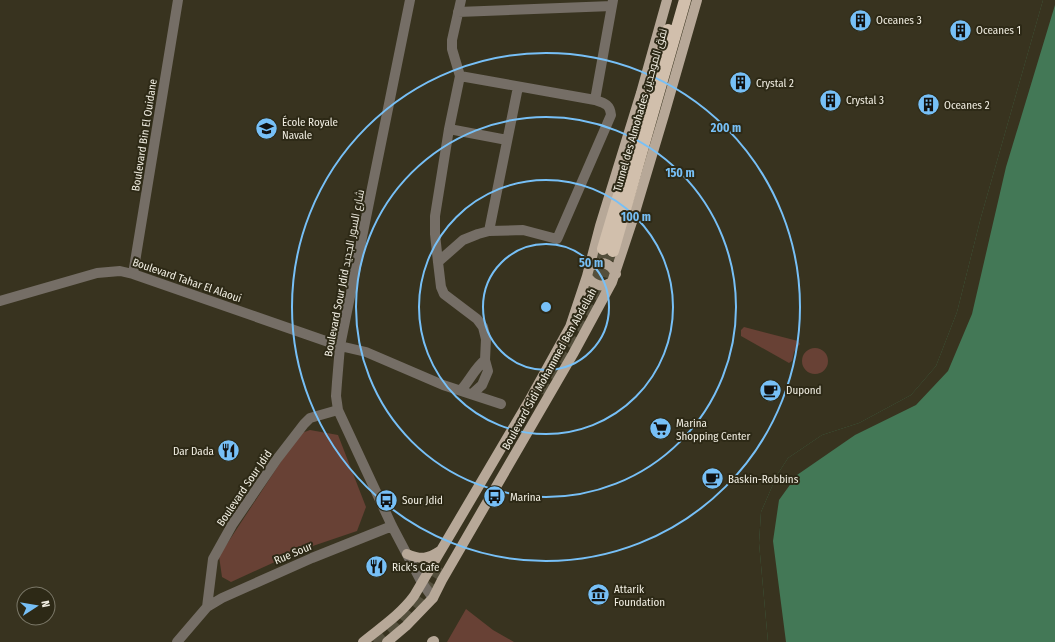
<svg xmlns="http://www.w3.org/2000/svg" width="1055" height="642" font-family="'Fira Sans Condensed',Cairo,sans-serif">
<style>
.green{fill:#684135}
.water{fill:#437856}
.pier{fill:#38331f}
.lines{fill:none;stroke-linecap:round;stroke-linejoin:round}
.highway-tunnel{stroke:#544f3c;stroke-width:12;stroke-dasharray:12 6;stroke-linecap:butt}
.minor{stroke:#756e66;stroke-width:10}
.major{stroke:#b7a898;stroke-width:10}
.highway{stroke:#d1bfac;stroke-width:12}
.ring{fill:none;stroke:#77c0f7;stroke-width:2}
.labels{text-anchor:middle;stroke-width:4;stroke-linejoin:round;paint-order:stroke}
.poi-label{font-size:11px;fill:#f1eee2;stroke:#2d2916;text-anchor:start}
.street-label{font-size:11px;fill:#f1eee2;stroke:#2d2916}
.centre{fill:#77c0f7;stroke:#2d2916;stroke-width:2}
.ring-label{font-size:12px;text-anchor:middle;font-weight:bold;fill:#77c0f7;stroke:#2d2916;stroke-width:4;stroke-linejoin:round;paint-order:stroke}
</style>
<rect width="100%" height="100%" fill="#38331f"/>
<!-- green -->
<path class="green" d="M 744,327 L 798,341 L 800,344 L 794,352 L 792,361 L 789,363 L 741,336 L 741,330 Z
M802 361a13 13 0 1 1 26 0a13 13 0 1 1-26 0Z
M 310,430 L 338,435 L 366,507 L 357,531 L 301,550 L 231,582 L 222,577 L 219,556 L 299,434 Z
M 466,609 L 493,630 L 514,642 L 447,642 Z"/>
<!-- water -->
<path class="water" d="M 1043,0 L 1055,0 L 1055,642 L 768,642 L 759,543 L 761,512 L 777,475 L 788,458 L 822,435 L 859,423 L 911,395 L 936,366 L 957,312 L 981,217 Z"/>
<!-- pier -->
<path class="pier" d="M 1043,0 L 1055,0 L 1055,5 L 1006,167 L 972,314 L 948,371 L 916,405 L 855,435 L 797,475 L 779,500 L 773,541 L 786,642 L 768,642 L 759,543 L 761,512 L 777,475 L 788,458 L 822,435 L 859,423 L 911,395 L 936,366 L 957,312 L 981,217 Z"/>
<g class="lines">
<!-- highway-tunnel -->
<path class="highway-tunnel" d="M 601,295 L 611,263 L 613,251
M 539,392 L 569,341 L 587,307 L 593,294 L 603,249
M 404,622 L 420,603 L 445,565
M 374,642 L 393,626 L 407,609"/>
<!-- minor -->
<path class="minor" d="M 410,0 L 340,346 L 337,382 L 336,396 L 338,410 L 392,526 L 422,583 L 433,598
M 461,0 L 452,40 L 452,49 L 460,76 L 449,129 L 435,216 L 435,234 L 438,262 L 441,287 L 444,294 L 477,319 L 483,327 L 486,339 L 485,360 L 488,371 L 482,385 L 472,394
M 458,12 L 612,6
M 595,100 L 613,0
M 449,129 L 507,140
M 489,231 L 518,87
M 438,262 L 463,240 L 478,234 L 489,231 L 523,230 L 557,239 L 558,237 L 611,115 C 610,104 604,103 595,100 L 460,76
M 133,274 L 178,0
M 0,301 L 97,273 L 120,271 L 133,274 L 340,346 L 366,352 L 443,385 L 501,404
M 461,390 C 470,380 475,368 485,360
M 207,607 L 213,559 L 232,525 L 277,459 L 304,424 L 310,418 L 338,410
M 177,642 L 207,607 L 222,598 L 312,558 L 392,526"/>
<!-- major -->
<path class="major" d="M 589,267 C 600,260 610,262 616,274
M 587,276 C 593,286 603,288 612,282
M 407,554 C 421,560 428,559 440,551
M 363,642 C 380,628 400,615 414,596 L 529,401 L 570,327 L 587,276 L 600,226 L 641,93 L 667,0
M 387,642 L 406,626 L 433,598 L 442,580 L 573,354 L 612,282 L 632,222 L 664,115 L 697,0
M 432,642 L 434,641"/>
<!-- highway -->
<path class="highway" d="M 603,249 L 668,30
M 613,251 L 685,0"/>
</g>
<!-- distance rings -->
<g class="ring">
<circle cx="546" cy="307" r="63"/>
<circle cx="546" cy="307" r="127"/>
<circle cx="546" cy="307" r="190"/>
<circle cx="546" cy="307" r="254"/>
</g>
<!-- icons -->
<defs>
<symbol id="building-disc" viewBox="-11 -11 22 22"><circle r="9.5" fill="#77c0f7" stroke="#2d2916"/><path d="M-4-6H4V6H1V3H-1V6H-4ZM-2.5-4.3h1.7v1.8h-1.7ZM.8-4.3h1.7v1.8H.8ZM-2.5-1h1.7V.8h-1.7ZM.8-1h1.7V.8H.8Z" fill="#111"/></symbol>
<symbol id="school-disc" viewBox="-11 -11 22 22"><circle r="9.5" fill="#77c0f7" stroke="#2d2916"/><path d="M0-5L7-2L0 1L-7-2ZM-4 1L0 2.5L4 1V4Q0 6-4 4Z" fill="#111"/></symbol>
<symbol id="cafe-disc" viewBox="-11 -11 22 22"><circle r="9.5" fill="#77c0f7" stroke="#2d2916"/><path d="M-5.5-4.5H6V0H3Q3 3.5 0 3.5H-2.5Q-5.5 3.5-5.5 0ZM3-3.2v2h1.7v-2ZM-6 4.5H4V6H-6Z" fill="#111"/></symbol>
<symbol id="supermarket-disc" viewBox="-11 -11 22 22"><circle r="9.5" fill="#77c0f7" stroke="#2d2916"/><path d="M-6-5.5h2.5l.6 2H6L4.5 2H-2.5L-4.4-4H-6ZM-1.5 3.2a1.3 1.3 0 1 0 .1 0ZM3 3.2a1.3 1.3 0 1 0 .1 0Z" fill="#111"/></symbol>
<symbol id="restaurant-disc" viewBox="-11 -11 22 22"><circle r="9.5" fill="#77c0f7" stroke="#2d2916"/><path d="M-5-6h1v4h1v-4h1v4h1v-4h1v5L-1.5 .5V6h-2V.5L-5-1ZM5-6V6H3V1.5H1.5Q1.5-4 5-6Z" fill="#111"/></symbol>
<symbol id="bus-disc" viewBox="-11 -11 22 22"><circle r="9.5" fill="#77c0f7" stroke="#2d2916"/><path d="M-5-6H5V4H4V6H2V4H-2V6H-4V4H-5ZM-3.5-4V0h7V-4ZM-3.5 1.2v1.5H-2V1.2ZM2 1.2v1.5H3.5V1.2Z" fill="#111"/></symbol>
<symbol id="museum-disc" viewBox="-11 -11 22 22"><circle r="9.5" fill="#77c0f7" stroke="#2d2916"/><path d="M0-6L6-3V-2H-6V-3ZM-5-1h2V3h-2ZM-1-1h2V3h-2ZM3-1h2V3H3ZM-6 4H6V6H-6Z" fill="#111"/></symbol>
</defs>
<g fill-rule="evenodd">
<use href="#building-disc" x="848" y="8" width="25" height="25"/>
<use href="#building-disc" x="948" y="18" width="25" height="25"/>
<use href="#building-disc" x="728" y="70" width="25" height="25"/>
<use href="#building-disc" x="818" y="88" width="25" height="25"/>
<use href="#building-disc" x="916" y="92" width="25" height="25"/>
<use href="#school-disc" x="254" y="116" width="25" height="25"/>
<use href="#cafe-disc" x="758" y="378" width="25" height="25"/>
<use href="#supermarket-disc" x="648" y="416" width="25" height="25"/>
<use href="#restaurant-disc" x="216" y="438" width="25" height="25"/>
<use href="#cafe-disc" x="700" y="466" width="25" height="25"/>
<use href="#bus-disc" x="482" y="484" width="25" height="25"/>
<use href="#bus-disc" x="374" y="488" width="25" height="25"/>
<use href="#restaurant-disc" x="364" y="554" width="25" height="25"/>
<use href="#museum-disc" x="586" y="582" width="25" height="25"/>
</g>
<g class="labels">
<!-- poi labels -->
<g class="poi-label">
<text x="876" y="24">Oceanes 3</text>
<text x="976" y="34">Oceanes 1</text>
<text x="756" y="87">Crystal 2</text>
<text x="846" y="104">Crystal 3</text>
<text x="944" y="109">Oceanes 2</text>
<text x="282" y="126">École Royale<tspan x="282" dy="13">Navale</tspan></text>
<text x="786" y="394">Dupond</text>
<text x="676" y="427">Marina<tspan x="676" dy="13">Shopping Center</tspan></text>
<text x="214" y="455" text-anchor="end">Dar Dada</text>
<text x="728" y="483">Baskin-Robbins</text>
<text x="510" y="501">Marina</text>
<text x="402" y="504">Sour Jdid</text>
<text x="392" y="571">Rick's Cafe</text>
<text x="614" y="593">Attarik<tspan x="614" dy="13">Foundation</tspan></text>
</g>
<!-- street labels -->
<g class="street-label">
<text transform="translate(640 110) rotate(-74)" y="4">Tunnel des Almohades نفق الموحدين</text>
<text transform="translate(144 135) rotate(-81)" y="4">Boulevard Bin El Ouidane</text>
<text transform="translate(344 273) rotate(-79)" y="4">Boulevard Sour Jdid شارع السور الجديد</text>
<text transform="translate(187 280) rotate(19)" y="4">Boulevard Tahar El Alaoui</text>
<text transform="translate(549 369) rotate(-61)" y="4">Boulevard Sidi Mohammed Ben Abdellah</text>
<text transform="translate(244 488) rotate(-56)" y="4">Boulevard Sour Jdid</text>
<text transform="translate(293 553) rotate(-23)" y="4">Rue Sour</text>
</g>
</g>
<circle cx="546" cy="307" r="6" class="centre"/>
<g class="ring-label">
<text x="726" y="132">200 m</text>
<text x="680" y="177">150 m</text>
<text x="636" y="221">100 m</text>
<text x="591" y="267">50 m</text>
</g>
<!-- north arrow -->
<g transform="translate(36 606) rotate(78)"><circle r="19" fill="#2d2916" stroke="#7b7868"/>
<path d="M0-3L7 15L0 10L-7 15Z" fill="#77c0f7"/>
<text y="-6" font-size="11" font-weight="bold" text-anchor="middle" fill="#f1eee2">N</text>
</g>
</svg>
